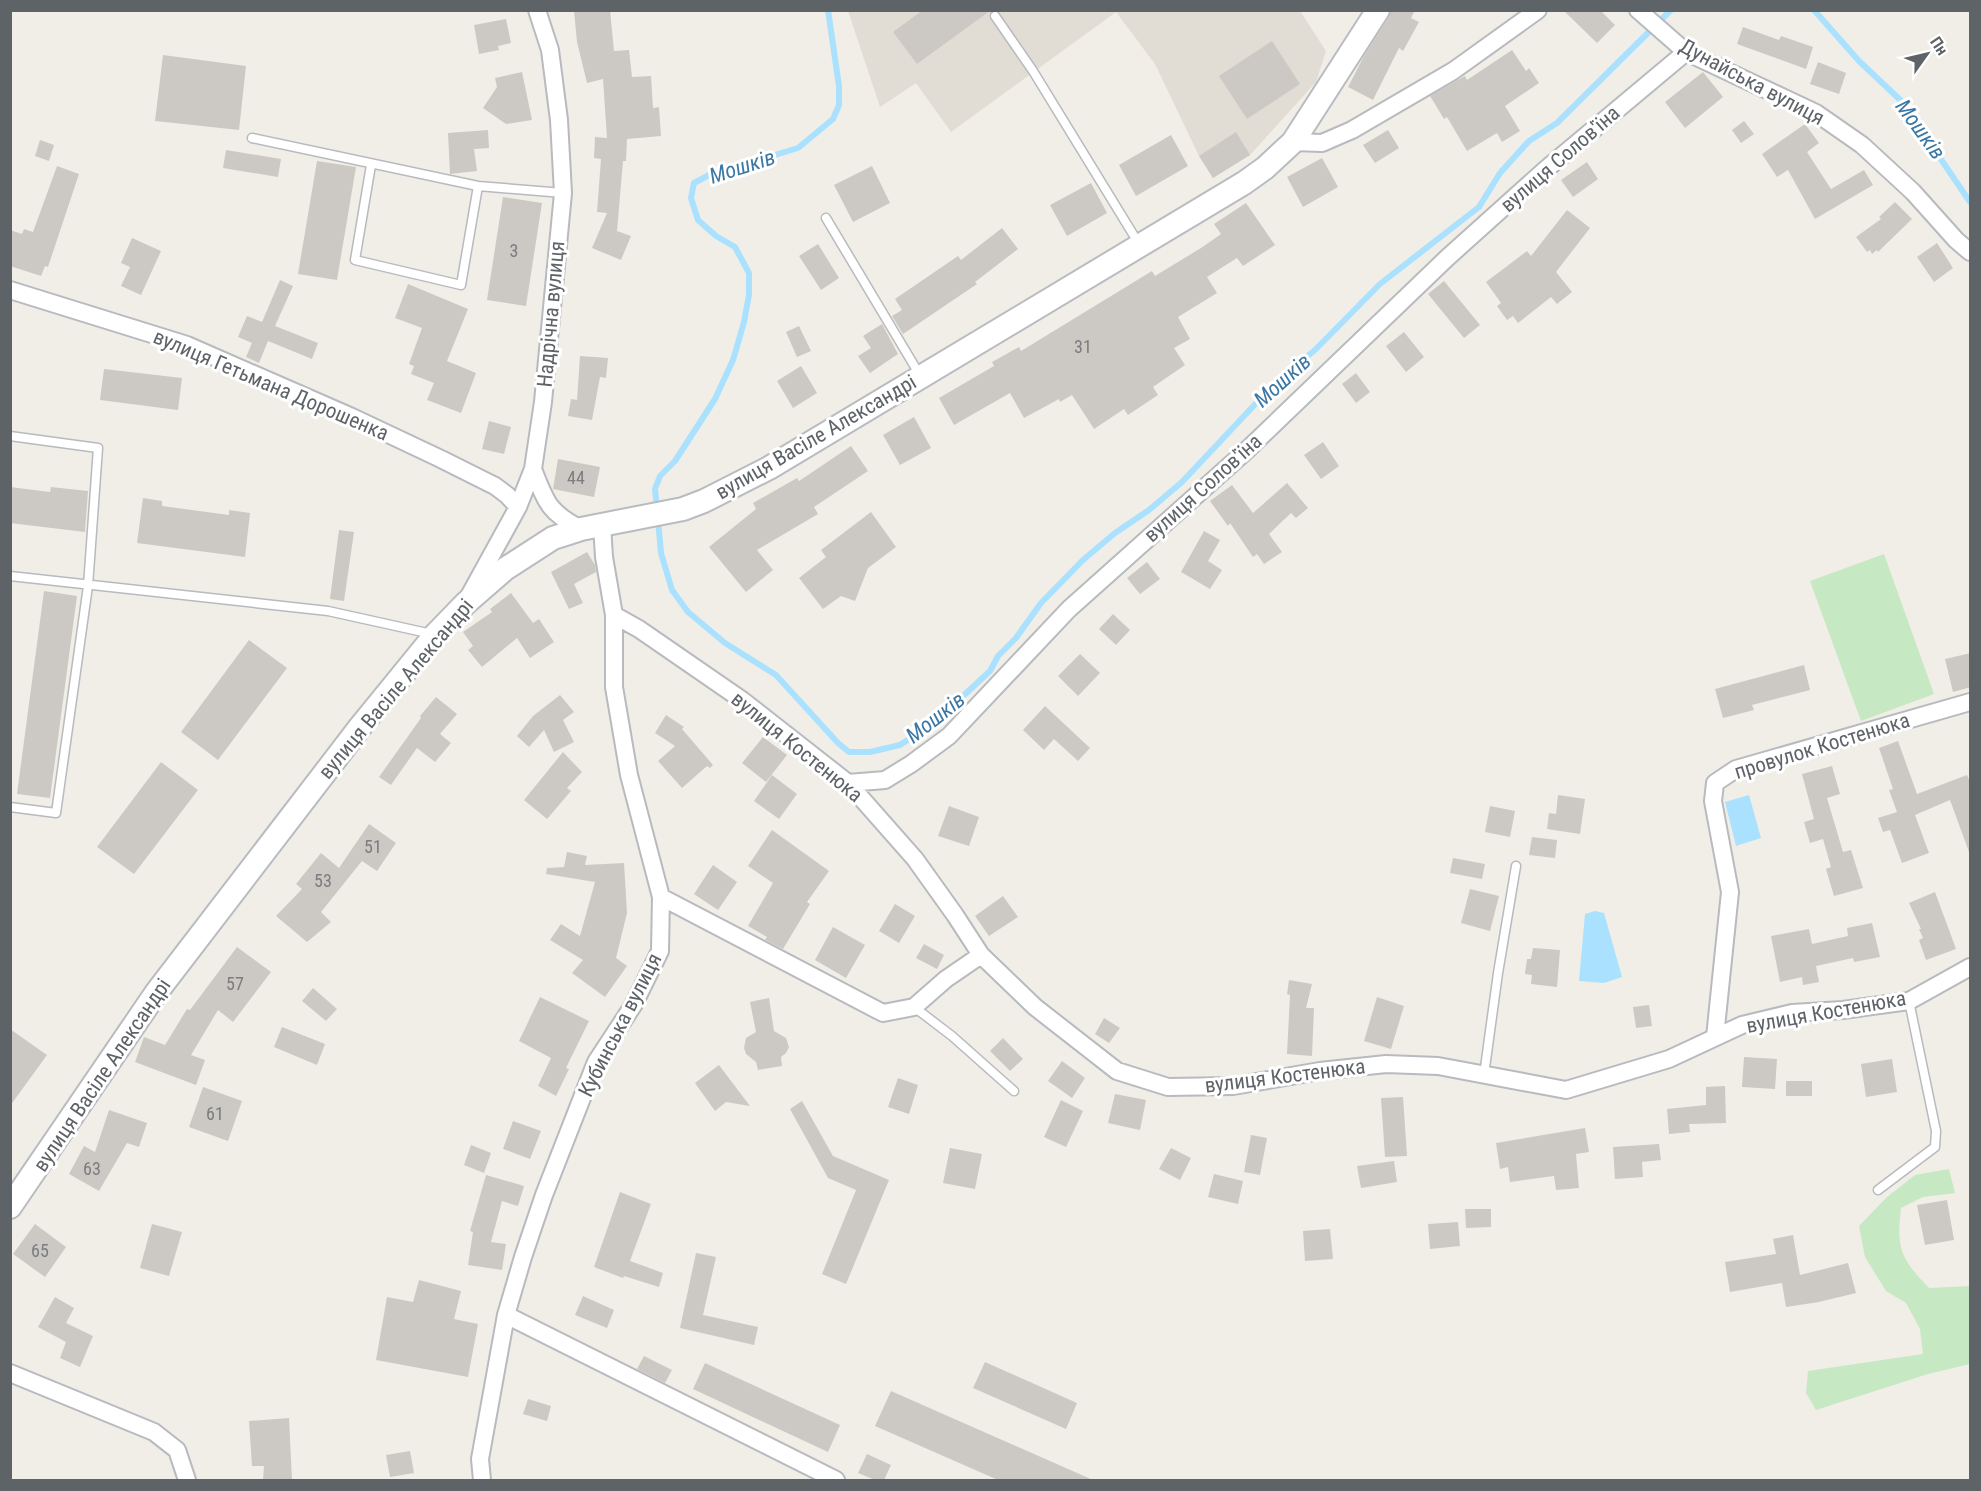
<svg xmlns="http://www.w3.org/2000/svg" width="1981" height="1491" font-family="'Roboto Condensed',sans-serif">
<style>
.education{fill:#e1ddd5}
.green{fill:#c6e9c3}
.water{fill:#a9e1ff}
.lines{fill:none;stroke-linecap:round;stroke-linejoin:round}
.stream{stroke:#a9e1ff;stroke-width:6}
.building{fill:#ccc9c4}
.service-casing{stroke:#b7babe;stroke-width:11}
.minor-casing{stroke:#b7babe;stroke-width:20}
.secondary-casing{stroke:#b8bcc1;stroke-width:26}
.service{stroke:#fff;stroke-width:8}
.minor{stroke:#fff;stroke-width:16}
.secondary{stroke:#fff;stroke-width:22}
.labels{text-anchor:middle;stroke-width:6;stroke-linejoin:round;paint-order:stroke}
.number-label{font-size:18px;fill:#7a7c7f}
.street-label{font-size:21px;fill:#5e6368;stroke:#fff}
.water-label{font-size:22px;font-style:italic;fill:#3a77a5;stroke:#fff}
</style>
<rect width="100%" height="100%" fill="#f1eee7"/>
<!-- education -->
<path class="education" d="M 848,11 L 1300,11 L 1326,51 L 1316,82 L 1250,155 L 1213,178 L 1199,156 L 1155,64 L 1116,12 L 951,132 L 916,83 L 880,107 Z"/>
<!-- green -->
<path class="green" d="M 1884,554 L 1934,694 L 1861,721 L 1810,581 Z
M 1949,1169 L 1955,1193 L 1923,1197 L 1901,1208 C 1896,1249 1901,1259 1929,1288 L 1970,1286 L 1970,1364 L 1928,1374 L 1816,1410 L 1806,1393 L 1808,1371 L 1923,1354 L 1920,1329 L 1906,1303 L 1886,1291 L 1865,1257 L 1859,1226 L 1887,1197 L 1915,1175 Z"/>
<!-- water -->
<path class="water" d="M 1749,795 L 1761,838 L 1736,846 L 1725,802 Z
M 1595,911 L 1604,913 L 1622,977 L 1604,983 L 1579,981 L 1585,914 Z"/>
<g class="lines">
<!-- stream -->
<path class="stream" d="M 1814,10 L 1859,61 L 1913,112 L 1936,152 L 1970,202
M 657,510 L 655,489 L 660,476 L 675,461 L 715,399 L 733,360 L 744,322 L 749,295 L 749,273 L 735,247 L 716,236 L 698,220 L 691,198 L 694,183 L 711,174 L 798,148 L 833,119 L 839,105 L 839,86 L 828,10
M 658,520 L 661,553 L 672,590 L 688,612 L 725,643 L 776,675 L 838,743 L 849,752 L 870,752 L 900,745 L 927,727 L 948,710 L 990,671 L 998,656 L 1016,638 L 1041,603 L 1083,560 L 1115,533 L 1149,510 L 1182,482 L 1260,399 L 1282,377 L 1315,350 L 1380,284 L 1479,207 L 1500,173 L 1529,141 L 1557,123 L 1671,10"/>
</g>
<!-- building -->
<path class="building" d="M 610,10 L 614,51 L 629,50 L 632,77 L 651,76 L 653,108 L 659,107 L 661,136 L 627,139 L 626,161 L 623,161 L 617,231 L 631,236 L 621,260 L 592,248 L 607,213 L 597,212 L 601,159 L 594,158 L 595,137 L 607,138 L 603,79 L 587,83 L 577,42 L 574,11 Z
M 923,10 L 991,10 L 917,64 L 893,32 Z
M 1391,10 L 1415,10 L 1411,18 L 1419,22 L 1403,51 L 1399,48 L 1373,100 L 1348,87 L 1364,56 L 1389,17 Z
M 1563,10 L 1600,10 L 1615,25 L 1597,43 Z
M 506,19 L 511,43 L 498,46 L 499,50 L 479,54 L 474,25 Z
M 1743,27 L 1779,40 L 1781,36 L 1813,47 L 1806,69 L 1737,44 Z
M 1272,41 L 1300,84 L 1247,119 L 1219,76 Z
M 1512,50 L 1526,71 L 1529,68 L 1539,83 L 1505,106 L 1520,131 L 1502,142 L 1497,133 L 1467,151 L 1447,117 L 1444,119 L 1430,96 L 1465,76 L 1467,80 Z
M 163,55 L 246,66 L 239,130 L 155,121 Z
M 1818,62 L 1846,73 L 1839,94 L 1810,84 Z
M 522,72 L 532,120 L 506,124 L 483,108 L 497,87 L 495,78 Z
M 1703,72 L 1723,97 L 1685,128 L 1665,102 Z
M 1744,121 L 1754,134 L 1741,143 L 1732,130 Z
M 1805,124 L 1819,143 L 1807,152 L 1831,189 L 1864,170 L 1873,185 L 1815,219 L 1788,170 L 1777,177 L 1762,154 Z
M 488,130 L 489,148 L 474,149 L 477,171 L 450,174 L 448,133 Z
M 1388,130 L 1399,148 L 1375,163 L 1363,145 Z
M 1236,132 L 1250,155 L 1213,178 L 1199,156 Z
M 1171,135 L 1188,166 L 1136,196 L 1119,165 Z
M 40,140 L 54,145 L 49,161 L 35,156 Z
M 226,150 L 281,159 L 278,177 L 223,168 Z
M 1322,158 L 1338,187 L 1303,207 L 1287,177 Z
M 317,161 L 356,167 L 337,280 L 298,274 Z
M 1587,162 L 1598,179 L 1573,197 L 1561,180 Z
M 57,166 L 79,174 L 48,267 L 45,266 L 41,276 L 10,266 L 10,230 L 22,234 L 24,229 L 33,232 Z
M 872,166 L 890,203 L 853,222 L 834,185 Z
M 1091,183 L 1107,213 L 1067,236 L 1050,205 Z
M 503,197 L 542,203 L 526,306 L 487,300 Z
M 1895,202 L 1912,219 L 1878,252 L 1877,250 L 1872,254 L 1870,250 L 1867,252 L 1856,237 L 1881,219 L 1879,217 Z
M 1246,203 L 1275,245 L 1243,266 L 1237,258 L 1207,277 L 1217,293 L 1178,317 L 1190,339 L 1174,348 L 1185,365 L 1153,387 L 1158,395 L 1128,415 L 1124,409 L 1094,429 L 1072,395 L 1060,402 L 1059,399 L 1024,418 L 1010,393 L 954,425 L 939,398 L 994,366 L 992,362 L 1019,347 L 1021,351 L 1152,271 L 1155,276 L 1201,248 L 1221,234 L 1214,224 Z
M 1567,210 L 1590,228 L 1556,272 L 1572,292 L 1557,304 L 1551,297 L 1518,323 L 1513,316 L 1507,320 L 1497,306 L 1501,303 L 1486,282 L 1527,251 L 1531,256 Z
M 1002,228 L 1018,249 L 975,282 L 977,284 L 903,334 L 892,316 L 902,310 L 895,299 L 958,256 L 961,260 Z
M 132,238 L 161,251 L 141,295 L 121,286 L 130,267 L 121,263 Z
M 1937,243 L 1953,268 L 1934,282 L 1917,257 Z
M 818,244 L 839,278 L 821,290 L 799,256 Z
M 280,280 L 293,286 L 275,326 L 318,343 L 312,359 L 268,341 L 259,363 L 246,357 L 252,343 L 238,337 L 247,316 L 262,322 Z
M 1444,281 L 1480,325 L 1464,338 L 1428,294 Z
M 408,284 L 468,309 L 447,361 L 476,373 L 461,413 L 427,400 L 434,383 L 411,374 L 414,366 L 409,364 L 422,328 L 395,318 Z
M 882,324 L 898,354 L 870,373 L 858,356 L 871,348 L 863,336 Z
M 799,326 L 811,351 L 797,357 L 786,332 Z
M 1404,332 L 1424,357 L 1406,372 L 1386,346 Z
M 580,356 L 608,358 L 606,378 L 600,377 L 592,420 L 568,416 L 571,399 L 577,400 Z
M 801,366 L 817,393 L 793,408 L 777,381 Z
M 104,369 L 182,378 L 178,410 L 100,400 Z
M 1356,373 L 1370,392 L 1356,403 L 1342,384 Z
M 914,417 L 931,448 L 900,465 L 883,435 Z
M 489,421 L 511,427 L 504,454 L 482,449 Z
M 1323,442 L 1339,466 L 1321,479 L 1304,455 Z
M 851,446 L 868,471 L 814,507 L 818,514 L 757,550 L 773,570 L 746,592 L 709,547 L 756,509 L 753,503 L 797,478 L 799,481 Z
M 558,459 L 600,467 L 594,497 L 553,489 Z
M 1287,483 L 1308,508 L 1296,518 L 1291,513 L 1269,534 L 1282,552 L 1264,564 L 1257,554 L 1253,557 L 1230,523 L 1228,526 L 1210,501 L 1232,485 L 1253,513 Z
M 10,487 L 50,492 L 51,487 L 88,491 L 85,532 L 10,523 Z
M 143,498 L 162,501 L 162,506 L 229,515 L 229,510 L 250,513 L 245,557 L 137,543 Z
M 871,512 L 896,547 L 868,568 L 855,601 L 841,596 L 823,609 L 799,578 L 826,557 L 821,550 Z
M 339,530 L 354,532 L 344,601 L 330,599 Z
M 1204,531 L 1220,540 L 1208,561 L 1222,570 L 1210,589 L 1181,572 Z
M 587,552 L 595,565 L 596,572 L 574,584 L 583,603 L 569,609 L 551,572 Z
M 1147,562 L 1160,579 L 1140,594 L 1127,578 Z
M 44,591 L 77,596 L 50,798 L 17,794 Z
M 511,593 L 533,623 L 539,619 L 554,642 L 530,658 L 517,638 L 482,667 L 468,650 L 473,646 L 463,632 L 492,612 L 490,609 Z
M 1113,614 L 1130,630 L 1116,645 L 1099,629 Z
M 249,640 L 287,668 L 218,760 L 181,732 Z
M 1971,653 L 1971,687 L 1953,692 L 1945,659 Z
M 1080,654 L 1100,673 L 1078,696 L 1058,676 Z
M 1804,665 L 1810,690 L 1752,705 L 1754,710 L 1723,718 L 1715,689 Z
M 560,695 L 574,712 L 563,720 L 574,742 L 554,752 L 544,730 L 529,747 L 517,736 L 533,716 Z
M 436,697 L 457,714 L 440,734 L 451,743 L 435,762 L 417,748 L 391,785 L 379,777 L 421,718 L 420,716 Z
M 1045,706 L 1090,748 L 1078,761 L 1054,739 L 1044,750 L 1023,730 Z
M 666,715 L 684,727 L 682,729 L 713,765 L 710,768 L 707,766 L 682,788 L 658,761 L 675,746 L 655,733 Z
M 763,737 L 787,755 L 766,782 L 742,763 Z
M 1898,741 L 1917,794 L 1967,775 L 1971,784 L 1971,852 L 1969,852 L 1950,800 L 1915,815 L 1929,853 L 1902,863 L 1890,830 L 1883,832 L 1878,818 L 1897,812 L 1889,790 L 1893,789 L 1879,748 Z
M 563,752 L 582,772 L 567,788 L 571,791 L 547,819 L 524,800 Z
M 161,762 L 198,790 L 134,874 L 97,847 Z
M 1832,766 L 1840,794 L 1827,798 L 1843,852 L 1851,850 L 1863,888 L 1834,896 L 1826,869 L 1831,867 L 1823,839 L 1810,843 L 1804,822 L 1814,819 L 1802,774 Z
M 772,775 L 797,794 L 779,819 L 754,801 Z
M 1558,795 L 1585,799 L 1580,834 L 1547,829 L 1549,813 L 1556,814 Z
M 949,806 L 979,817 L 969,846 L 938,836 Z
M 1490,806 L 1515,811 L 1510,837 L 1485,832 Z
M 369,824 L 396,843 L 377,871 L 362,861 L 321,912 L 331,922 L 307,942 L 276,916 L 302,889 L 296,884 L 321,853 L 339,868 Z
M 772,830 L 829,871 L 807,902 L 810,904 L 783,949 L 765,940 L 767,937 L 748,926 L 773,883 L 748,866 Z
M 1532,837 L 1557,840 L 1555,858 L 1529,855 Z
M 567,852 L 587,856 L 585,865 L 624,863 L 627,913 L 616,958 L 627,966 L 605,997 L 572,973 L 583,960 L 550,940 L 561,924 L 580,936 L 595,882 L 546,874 L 547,868 L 564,867 Z
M 1453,858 L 1485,864 L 1482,879 L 1450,873 Z
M 713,865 L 737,882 L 718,910 L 694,894 Z
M 1470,889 L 1499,896 L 1490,931 L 1461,923 Z
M 1935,892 L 1956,949 L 1926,960 L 1919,940 L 1923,938 L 1919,929 L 1921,929 L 1909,903 Z
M 1003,896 L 1018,917 L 989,936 L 975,916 Z
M 895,904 L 915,916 L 899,943 L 879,931 Z
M 1872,923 L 1880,957 L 1854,962 L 1853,958 L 1816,966 L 1819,982 L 1803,985 L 1802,977 L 1780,982 L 1771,936 L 1809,929 L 1812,944 L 1848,936 L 1847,928 Z
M 833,927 L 865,945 L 846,978 L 815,960 Z
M 924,944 L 944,955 L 937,969 L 916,958 Z
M 237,947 L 271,972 L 233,1022 L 218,1010 L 191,1055 L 205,1060 L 196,1085 L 135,1062 L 144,1037 L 165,1045 L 187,1009 L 190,1010 Z
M 1533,948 L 1560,950 L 1557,987 L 1531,984 L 1532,975 L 1525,974 L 1527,959 L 1531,959 Z
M 1289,980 L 1312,984 L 1306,1008 L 1314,1008 L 1312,1056 L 1287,1054 L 1290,995 L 1287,994 Z
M 313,988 L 337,1009 L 326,1021 L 302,1001 Z
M 540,997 L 589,1021 L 566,1068 L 569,1069 L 556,1096 L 538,1086 L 551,1058 L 519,1041 Z
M 1377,997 L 1404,1006 L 1391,1049 L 1364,1041 Z
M 769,998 L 774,1031 L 786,1038 L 789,1047 L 786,1053 L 781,1057 L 782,1066 L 758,1070 L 756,1062 L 746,1054 L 744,1048 L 746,1038 L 756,1032 L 750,1002 Z
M 1649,1005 L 1652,1026 L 1636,1028 L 1633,1007 Z
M 1104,1018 L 1120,1028 L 1109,1043 L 1095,1034 Z
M 282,1027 L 325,1044 L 317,1065 L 274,1047 Z
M 10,1029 L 47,1055 L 10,1106 Z
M 1003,1038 L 1023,1059 L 1010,1071 L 990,1051 Z
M 1744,1057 L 1777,1059 L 1775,1089 L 1742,1087 Z
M 1892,1059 L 1897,1092 L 1866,1097 L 1861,1064 Z
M 1062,1061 L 1085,1078 L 1072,1098 L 1048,1081 Z
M 719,1065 L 750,1106 L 726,1102 L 715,1111 L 695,1083 Z
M 898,1078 L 918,1085 L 909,1114 L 888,1107 Z
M 1786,1081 L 1812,1081 L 1812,1096 L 1786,1096 Z
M 1725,1086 L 1726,1123 L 1689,1124 L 1690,1132 L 1669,1134 L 1667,1109 L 1706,1105 L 1706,1087 Z
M 203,1087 L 242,1101 L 228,1141 L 189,1127 Z
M 1115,1094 L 1146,1100 L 1140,1130 L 1108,1123 Z
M 1403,1097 L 1407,1156 L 1385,1157 L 1381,1098 Z
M 1061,1100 L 1083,1111 L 1066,1147 L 1044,1137 Z
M 802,1101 L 833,1156 L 889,1180 L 846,1284 L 822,1274 L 856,1190 L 828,1178 L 790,1109 Z
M 109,1110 L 147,1123 L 139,1147 L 127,1143 L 99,1191 L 69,1174 L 84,1146 L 95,1152 Z
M 513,1121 L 541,1131 L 530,1159 L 503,1149 Z
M 1585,1128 L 1589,1152 L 1576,1154 L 1579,1188 L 1556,1190 L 1554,1176 L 1510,1182 L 1508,1167 L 1500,1169 L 1496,1143 Z
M 1251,1135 L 1267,1138 L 1260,1175 L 1244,1172 Z
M 1659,1144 L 1661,1160 L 1642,1162 L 1643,1177 L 1615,1179 L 1613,1147 Z
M 471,1145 L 491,1153 L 484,1173 L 464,1165 Z
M 950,1148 L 982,1154 L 975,1189 L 943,1183 Z
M 1171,1148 L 1191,1158 L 1180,1180 L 1159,1169 Z
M 1394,1161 L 1397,1182 L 1361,1188 L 1357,1166 Z
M 1214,1174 L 1243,1181 L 1238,1204 L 1208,1197 Z
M 486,1175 L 524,1186 L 518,1206 L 502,1201 L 491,1242 L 506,1244 L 502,1270 L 468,1265 L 473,1232 L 470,1231 Z
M 620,1192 L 651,1204 L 630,1261 L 663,1273 L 659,1287 L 624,1276 L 623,1278 L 594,1267 Z
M 1947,1200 L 1954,1240 L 1925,1245 L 1917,1205 Z
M 1465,1209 L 1491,1209 L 1491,1227 L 1466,1228 Z
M 1458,1222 L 1460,1246 L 1430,1249 L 1428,1224 Z
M 35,1224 L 66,1247 L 45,1277 L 13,1254 Z
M 152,1224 L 182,1232 L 169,1276 L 140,1268 Z
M 1330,1229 L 1333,1259 L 1305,1261 L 1303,1231 Z
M 1793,1235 L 1800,1275 L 1848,1263 L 1856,1293 L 1819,1302 L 1786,1307 L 1782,1283 L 1730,1292 L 1725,1262 L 1776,1254 L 1773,1239 Z
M 696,1253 L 716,1257 L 703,1315 L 758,1327 L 754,1345 L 680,1328 Z
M 419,1280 L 461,1291 L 454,1319 L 478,1324 L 468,1377 L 376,1360 L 387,1297 L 413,1302 Z
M 583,1296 L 614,1310 L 607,1328 L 575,1315 Z
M 55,1297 L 74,1308 L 66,1323 L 93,1336 L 80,1367 L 60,1358 L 66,1342 L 38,1327 Z
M 644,1356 L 672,1370 L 665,1383 L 637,1369 Z
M 985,1362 L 1077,1403 L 1066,1429 L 973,1388 Z
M 705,1363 L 840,1425 L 828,1452 L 693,1389 Z
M 891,1391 L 1093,1480 L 998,1480 L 875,1426 Z
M 528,1399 L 551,1406 L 547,1421 L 523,1414 Z
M 289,1418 L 292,1480 L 263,1480 L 264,1466 L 252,1466 L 249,1421 Z
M 410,1451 L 414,1473 L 390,1477 L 386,1455 Z
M 867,1454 L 891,1465 L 884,1480 L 875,1480 L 858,1473 Z"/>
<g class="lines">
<defs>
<path id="service" d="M 995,16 L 1033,71 L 1139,244
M 252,138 L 478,186 L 563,193
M 371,165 L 355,260 L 461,285 L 478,186
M 826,218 L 921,377
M 10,436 L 98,448 L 88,586 L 56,813 L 10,807
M 10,576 L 328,611 L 432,634
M 914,1007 L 952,1036 L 1014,1091
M 1484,1075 L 1498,973 L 1516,866
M 1878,1190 L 1935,1147 L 1936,1131 L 1909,1001"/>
<path id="minor" d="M 1638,10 L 1686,52 L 1816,113 L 1862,145 L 1913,192 L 1956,240 L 1970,252
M 1293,142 L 1322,143 L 1352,130 L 1453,71 L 1538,10
M 10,290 L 187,345 L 352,417 L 441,459 L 495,486 L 507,495 L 518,507
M 533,469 C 546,502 548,512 581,529
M 469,596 L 518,507 L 533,469 L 543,402 L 563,193 L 559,120 L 550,50 L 537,10
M 614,615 L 639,629 L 742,700 L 848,783 L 915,859 L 955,915 L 981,955 L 1035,1007 L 1117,1071 L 1168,1087 L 1233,1086 L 1320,1071 L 1386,1064 L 1438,1066 L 1566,1090 L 1669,1059 L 1742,1025 L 1792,1013 L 1843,1010 L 1909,1001 L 1970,967
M 848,783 L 885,780 L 911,764 L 949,736 L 1069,609 L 1247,450 L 1447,258 L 1545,170 L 1686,52
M 661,897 L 883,1013 L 914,1007 L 946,979 L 981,955
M 1715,1037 L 1730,892 L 1713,801 L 1715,783 L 1736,769 L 1970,702
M 506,1315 L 836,1480
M 10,1373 L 154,1432 L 177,1450 L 187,1480
M 482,1480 L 480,1459 L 506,1315 L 523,1257 L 544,1195 L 596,1062 L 634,1004 L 660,951 L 661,897 L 629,775 L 614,687 L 614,615 L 604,557 L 602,525"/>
<path id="secondary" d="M 10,1207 L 156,993 L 360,727 L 435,635 L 466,603 L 505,569 L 553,538 L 581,529 L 683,509 L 704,501 L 769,468 L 1244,183 L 1265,168 L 1293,142 L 1378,10"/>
</defs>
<!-- service casing -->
<use href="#service" class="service-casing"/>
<!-- minor casing -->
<use href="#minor" class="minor-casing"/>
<!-- secondary casing -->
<use href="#secondary" class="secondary-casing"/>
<!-- service -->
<use href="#service" class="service"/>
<!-- minor -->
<use href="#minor" class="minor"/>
<!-- secondary -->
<use href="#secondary" class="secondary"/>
</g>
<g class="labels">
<!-- number labels -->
<g class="number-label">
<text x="514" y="257">3</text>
<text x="1083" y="353">31</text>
<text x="576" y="484">44</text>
<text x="373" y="853">51</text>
<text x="323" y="887">53</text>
<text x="235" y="990">57</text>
<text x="215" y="1120">61</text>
<text x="92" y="1175">63</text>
<text x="40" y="1257">65</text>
</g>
<!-- street labels -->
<g class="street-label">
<text transform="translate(1752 82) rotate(28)" y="7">Дунайська вулиця</text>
<text transform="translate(1560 159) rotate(-41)" y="7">вулиця Солов'їна</text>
<text transform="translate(551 314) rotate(-85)" y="7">Надрічна вулиця</text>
<text transform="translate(271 385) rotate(23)" y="7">вулиця Гетьмана Дорошенка</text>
<text transform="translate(816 437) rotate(-30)" y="7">вулиця Васіле Александрі</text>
<text transform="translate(1203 488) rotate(-42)" y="7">вулиця Солов'їна</text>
<text transform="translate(396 689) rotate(-50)" y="7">вулиця Васіле Александрі</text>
<text transform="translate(1822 746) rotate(-17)" y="7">провулок Костенюка</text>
<text transform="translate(797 747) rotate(39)" y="7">вулиця Костенюка</text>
<text transform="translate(1826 1012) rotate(-10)" y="7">вулиця Костенюка</text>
<text transform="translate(620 1025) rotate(-63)" y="7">Кубинська вулиця</text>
<text transform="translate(102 1075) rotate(-56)" y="7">вулиця Васіле Александрі</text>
<text transform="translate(1285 1076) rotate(-7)" y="7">вулиця Костенюка</text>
</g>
<!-- water labels -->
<g class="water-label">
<text transform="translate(1921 129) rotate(54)" y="8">Мошків</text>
<text transform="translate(742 166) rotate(-18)" y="8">Мошків</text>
<text transform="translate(1282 380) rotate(-42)" y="8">Мошків</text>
<text transform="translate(935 717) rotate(-38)" y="8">Мошків</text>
</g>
</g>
<!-- border -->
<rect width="1981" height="1491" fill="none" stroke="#5e6368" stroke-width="24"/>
<!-- north arrow -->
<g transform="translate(1927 54) rotate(56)" stroke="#ffffff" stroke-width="4.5" paint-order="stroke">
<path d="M0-4.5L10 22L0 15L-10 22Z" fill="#5e6368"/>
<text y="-9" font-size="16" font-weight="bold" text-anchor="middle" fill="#5e6368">Пн</text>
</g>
</svg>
